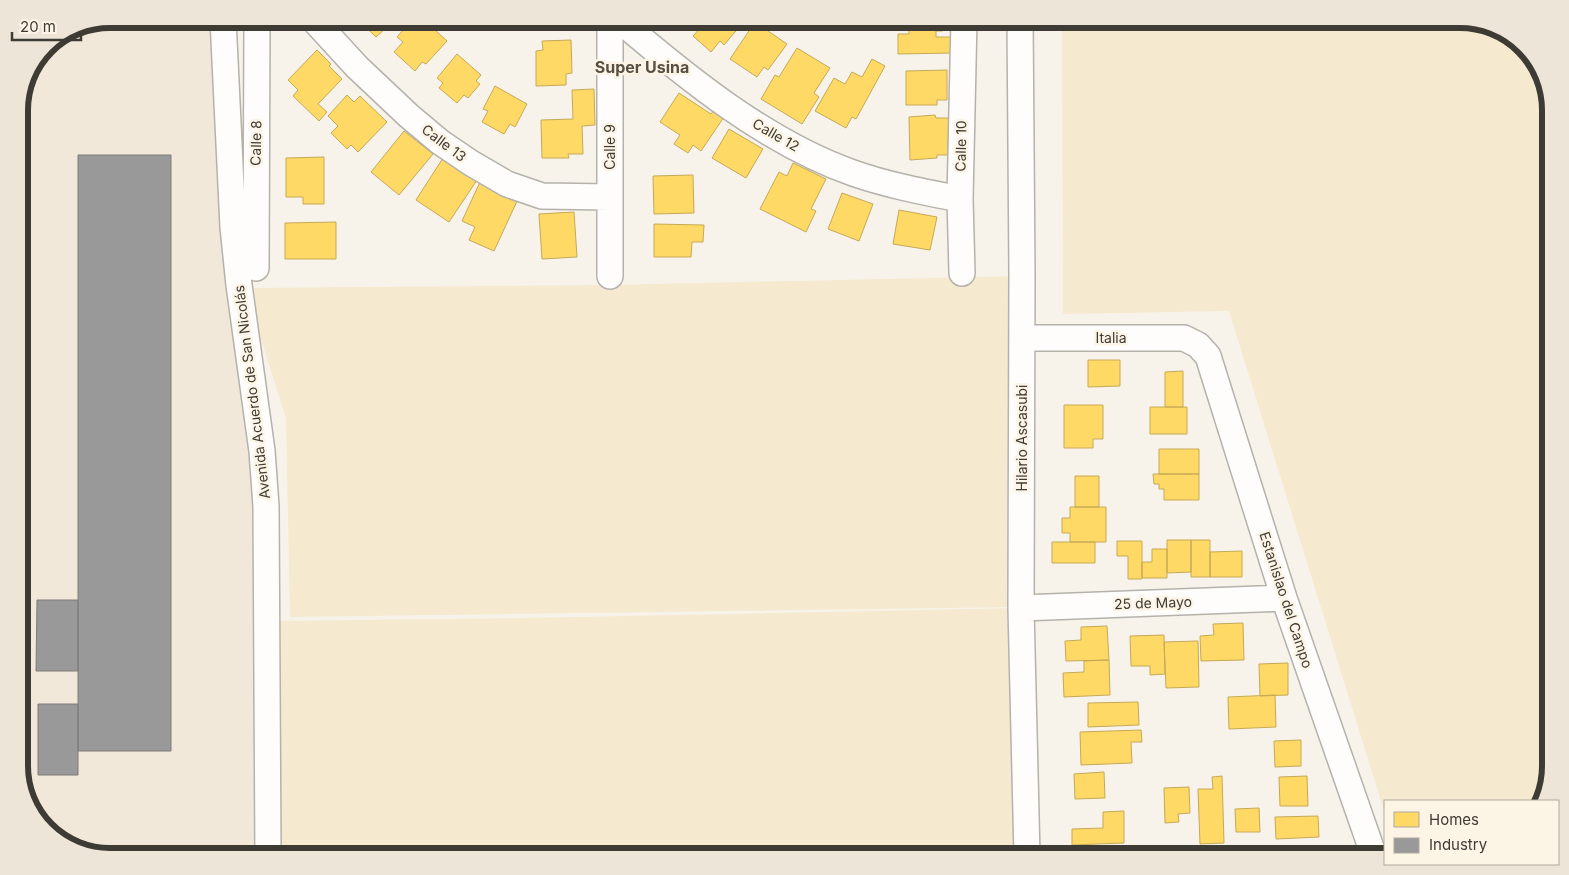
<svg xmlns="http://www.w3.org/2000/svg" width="1569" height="875" font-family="Inter,sans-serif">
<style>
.built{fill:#f1e8d9}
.green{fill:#f5e9d0}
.homes{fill:#ffd966;stroke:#c5a957}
.industry{fill:#999;stroke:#7e7c7b}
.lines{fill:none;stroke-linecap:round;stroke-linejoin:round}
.minor-casing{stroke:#b5b2ab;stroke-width:28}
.minor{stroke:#fefdfc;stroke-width:25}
.labels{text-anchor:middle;stroke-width:5;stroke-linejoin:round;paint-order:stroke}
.street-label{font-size:14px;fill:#3e3a34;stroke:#fcf4e5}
.quarter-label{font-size:16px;font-weight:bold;fill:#575043;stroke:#fcf4e5}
.rim{fill:none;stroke:#3e3a34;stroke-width:6}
</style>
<rect width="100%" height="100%" fill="#f7f3ea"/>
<!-- built -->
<path class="built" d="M 110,19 L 223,19 L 262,451 L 268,856 L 110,856 L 64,844 L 34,816 L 19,771 L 19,104 L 46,45 L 75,26 Z"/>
<!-- green -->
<path class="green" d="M 1062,19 L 1459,19 L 1505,31 L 1538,64 L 1550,104 L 1550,766 L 1541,801 L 1385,801 L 1385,814 L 1229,311 L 1063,314 Z
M 1019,276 L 1020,607 L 290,617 L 286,418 L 259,333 L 254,288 L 610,285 Z
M 1021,608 L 1027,856 L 268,856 L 266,621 L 527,618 Z"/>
<!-- homes -->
<path class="homes" d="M 357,19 L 400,19 L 387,31 L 385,29 L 376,37 Z
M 413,19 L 423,19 L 447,41 L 426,64 L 422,62 L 415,71 L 394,52 L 403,42 L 397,37 Z
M 517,19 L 541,19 L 530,31 Z
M 698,19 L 746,19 L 724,45 L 720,41 L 711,52 L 693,36 L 702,26 L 696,21 Z
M 909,19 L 943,19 L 943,31 L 936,31 L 936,37 L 954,37 L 954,53 L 898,54 L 898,34 L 909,34 Z
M 755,22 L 787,44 L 768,70 L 764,67 L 757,77 L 730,59 Z
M 571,40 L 572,73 L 566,74 L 566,85 L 536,86 L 536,51 L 543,50 L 542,41 Z
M 797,48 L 830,68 L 814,93 L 819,97 L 802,124 L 761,99 L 775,75 L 779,77 Z
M 317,50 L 331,64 L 329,66 L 342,79 L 318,104 L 327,112 L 319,121 L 293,96 L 298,90 L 288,80 Z
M 457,54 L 481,75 L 476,81 L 480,84 L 468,98 L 464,95 L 457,103 L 439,88 L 443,83 L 437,78 Z
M 872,59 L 885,66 L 856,119 L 852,117 L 846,128 L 815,111 L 834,78 L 845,84 L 852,72 L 862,77 Z
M 947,70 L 947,100 L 937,100 L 937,105 L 906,105 L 906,71 Z
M 495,86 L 527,104 L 515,127 L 510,124 L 504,134 L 482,122 L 488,111 L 483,109 Z
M 594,89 L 595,125 L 582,126 L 583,154 L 568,154 L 569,158 L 542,158 L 541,120 L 573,119 L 572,90 Z
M 679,93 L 711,114 L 716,108 L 726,114 L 701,151 L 693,145 L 688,153 L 674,144 L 680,135 L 660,122 Z
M 347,95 L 354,102 L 360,96 L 387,122 L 358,152 L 351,145 L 347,149 L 331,133 L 338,126 L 328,116 Z
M 935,115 L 936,118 L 957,118 L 952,137 L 948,138 L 948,155 L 937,155 L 937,158 L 910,160 L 909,117 Z
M 729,129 L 763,149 L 746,178 L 712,158 Z
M 404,131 L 433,154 L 399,195 L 371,172 Z
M 324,157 L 324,204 L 303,204 L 303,197 L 286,197 L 286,158 Z
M 443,158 L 477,180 L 449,222 L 416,200 Z
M 793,163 L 826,179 L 811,209 L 816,211 L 806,232 L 760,209 L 779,172 L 787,176 Z
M 693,175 L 694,213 L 654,214 L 653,176 Z
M 480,182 L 518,199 L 494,251 L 469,240 L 475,227 L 462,221 Z
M 842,193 L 873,204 L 859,241 L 828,229 Z
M 899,210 L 937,217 L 930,250 L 893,244 Z
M 574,212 L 577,257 L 542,259 L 539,214 Z
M 336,222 L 336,259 L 285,259 L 285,223 Z
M 654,224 L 704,225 L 703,242 L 692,242 L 691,257 L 654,257 Z
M 1088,360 L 1120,360 L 1120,386 L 1088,387 Z
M 1183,371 L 1183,407 L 1165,407 L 1165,372 Z
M 1064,405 L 1103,405 L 1103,439 L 1093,439 L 1093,448 L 1064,448 Z
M 1150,407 L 1187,407 L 1187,434 L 1150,434 Z
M 1159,449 L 1199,449 L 1199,474 L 1159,474 Z
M 1153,474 L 1199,474 L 1199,500 L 1164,500 L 1164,489 L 1159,489 L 1159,484 L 1154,484 Z
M 1075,476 L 1099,476 L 1099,507 L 1075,507 Z
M 1070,507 L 1106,507 L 1106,542 L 1070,542 L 1070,533 L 1062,533 L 1062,518 L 1070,518 Z
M 1167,540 L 1191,540 L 1191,572 L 1167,573 Z
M 1191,540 L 1210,540 L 1210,577 L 1191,577 Z
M 1117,541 L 1142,541 L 1142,579 L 1128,579 L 1128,556 L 1117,556 Z
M 1052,542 L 1095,542 L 1095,563 L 1052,563 Z
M 1152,549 L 1167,549 L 1167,578 L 1142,578 L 1142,562 L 1152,562 Z
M 1242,551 L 1242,577 L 1210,577 L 1210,552 Z
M 1243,623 L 1244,660 L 1201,661 L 1200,636 L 1214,635 L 1213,624 Z
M 1107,626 L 1109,660 L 1066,661 L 1065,641 L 1081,640 L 1081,627 Z
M 1164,635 L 1165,674 L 1150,675 L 1150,666 L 1131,666 L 1130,636 Z
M 1198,641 L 1199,687 L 1166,688 L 1164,642 Z
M 1109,660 L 1110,695 L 1064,697 L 1063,673 L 1084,672 L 1084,661 Z
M 1288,663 L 1288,695 L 1260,696 L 1259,664 Z
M 1275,695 L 1276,727 L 1229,729 L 1228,697 Z
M 1138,702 L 1139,725 L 1088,727 L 1088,703 Z
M 1141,730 L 1142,742 L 1131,742 L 1132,763 L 1081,765 L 1080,732 Z
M 1301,740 L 1301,766 L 1275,767 L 1274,741 Z
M 1104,772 L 1105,798 L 1075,799 L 1074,774 Z
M 1222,776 L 1224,843 L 1200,844 L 1198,789 L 1213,789 L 1212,777 Z
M 1307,776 L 1308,806 L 1280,806 L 1279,777 Z
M 1189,787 L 1190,813 L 1178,814 L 1179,822 L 1165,823 L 1164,788 Z
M 1259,808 L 1260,832 L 1236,832 L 1235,809 Z
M 1124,811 L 1124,843 L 1072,845 L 1072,829 L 1103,828 L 1103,812 Z
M 1318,816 L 1319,837 L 1276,839 L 1275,817 Z"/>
<!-- industry -->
<path class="industry" d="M 78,155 L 171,155 L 171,751 L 78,751 Z
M 37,600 L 78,600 L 78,671 L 36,671 Z
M 38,704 L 78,704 L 78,775 L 38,775 Z"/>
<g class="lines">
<defs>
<path id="minor" d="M 223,19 L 233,227 L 239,285 L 262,451 L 266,506 L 268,856
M 313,19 L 357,67 L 409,116 L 440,142 L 471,163 L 507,184 L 542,196 L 610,197
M 610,19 L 610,276
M 618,19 C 686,77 767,143 853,173 C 887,185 924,192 960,199
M 1020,19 L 1022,273 L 1021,608 L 1027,856
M 256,268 L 257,19
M 962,273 L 960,199 L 964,19
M 1022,338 L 1184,338 L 1198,345 L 1208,356 L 1284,598 L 1374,856
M 1021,608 L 1284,598"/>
</defs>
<!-- minor casing -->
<use href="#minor" class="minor-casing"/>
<!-- minor -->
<use href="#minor" class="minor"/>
</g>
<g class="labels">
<!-- street labels -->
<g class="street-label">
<text transform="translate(776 135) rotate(30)" y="5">Calle 12</text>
<text transform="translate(256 143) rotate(-89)" y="5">Calle 8</text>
<text transform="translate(444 143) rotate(37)" y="5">Calle 13</text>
<text transform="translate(961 146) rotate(-89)" y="5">Calle 10</text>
<text transform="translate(610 147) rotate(-90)" y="5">Calle 9</text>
<text x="1111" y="343">Italia</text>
<text transform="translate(252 392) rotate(-97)" y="5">Avenida Acuerdo de San Nicolás</text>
<text transform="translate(1022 438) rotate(-90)" y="5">Hilario Ascasubi</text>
<text transform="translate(1286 600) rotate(72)" y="5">Estanislao del Campo</text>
<text transform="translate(1153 603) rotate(-2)" y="5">25 de Mayo</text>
</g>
<!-- quarter labels -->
<g class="quarter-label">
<text x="642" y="73">Super Usina</text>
</g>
</g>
<!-- crop -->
<path d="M0 0H1569V875H0ZM110 28H1460A82 82 0 0 1 1542 110V766A82 82 0 0 1 1460 848H110A82 82 0 0 1 28 766V110A82 82 0 0 1 110 28Z" fill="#ede5d7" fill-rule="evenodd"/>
<path class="rim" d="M110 28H1460A82 82 0 0 1 1542 110V766A82 82 0 0 1 1460 848H110A82 82 0 0 1 28 766V110A82 82 0 0 1 110 28Z"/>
<!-- legend -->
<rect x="1384" y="800" width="175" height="65" fill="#fcf4e5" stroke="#b0aa9e"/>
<rect x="1394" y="812" width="25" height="15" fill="#ffd966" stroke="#b0aa9e"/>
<text x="1429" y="825" font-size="15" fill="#3e3a34">Homes</text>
<rect x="1394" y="838" width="25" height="15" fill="#999999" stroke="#b0aa9e"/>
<text x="1429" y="850" font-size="15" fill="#3e3a34">Industry</text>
<!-- scale -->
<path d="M12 32v8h69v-8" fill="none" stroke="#3e3a34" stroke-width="2.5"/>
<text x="20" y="32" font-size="15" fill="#3e3a34" stroke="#fcf4e5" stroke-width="4" paint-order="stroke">20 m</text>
</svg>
